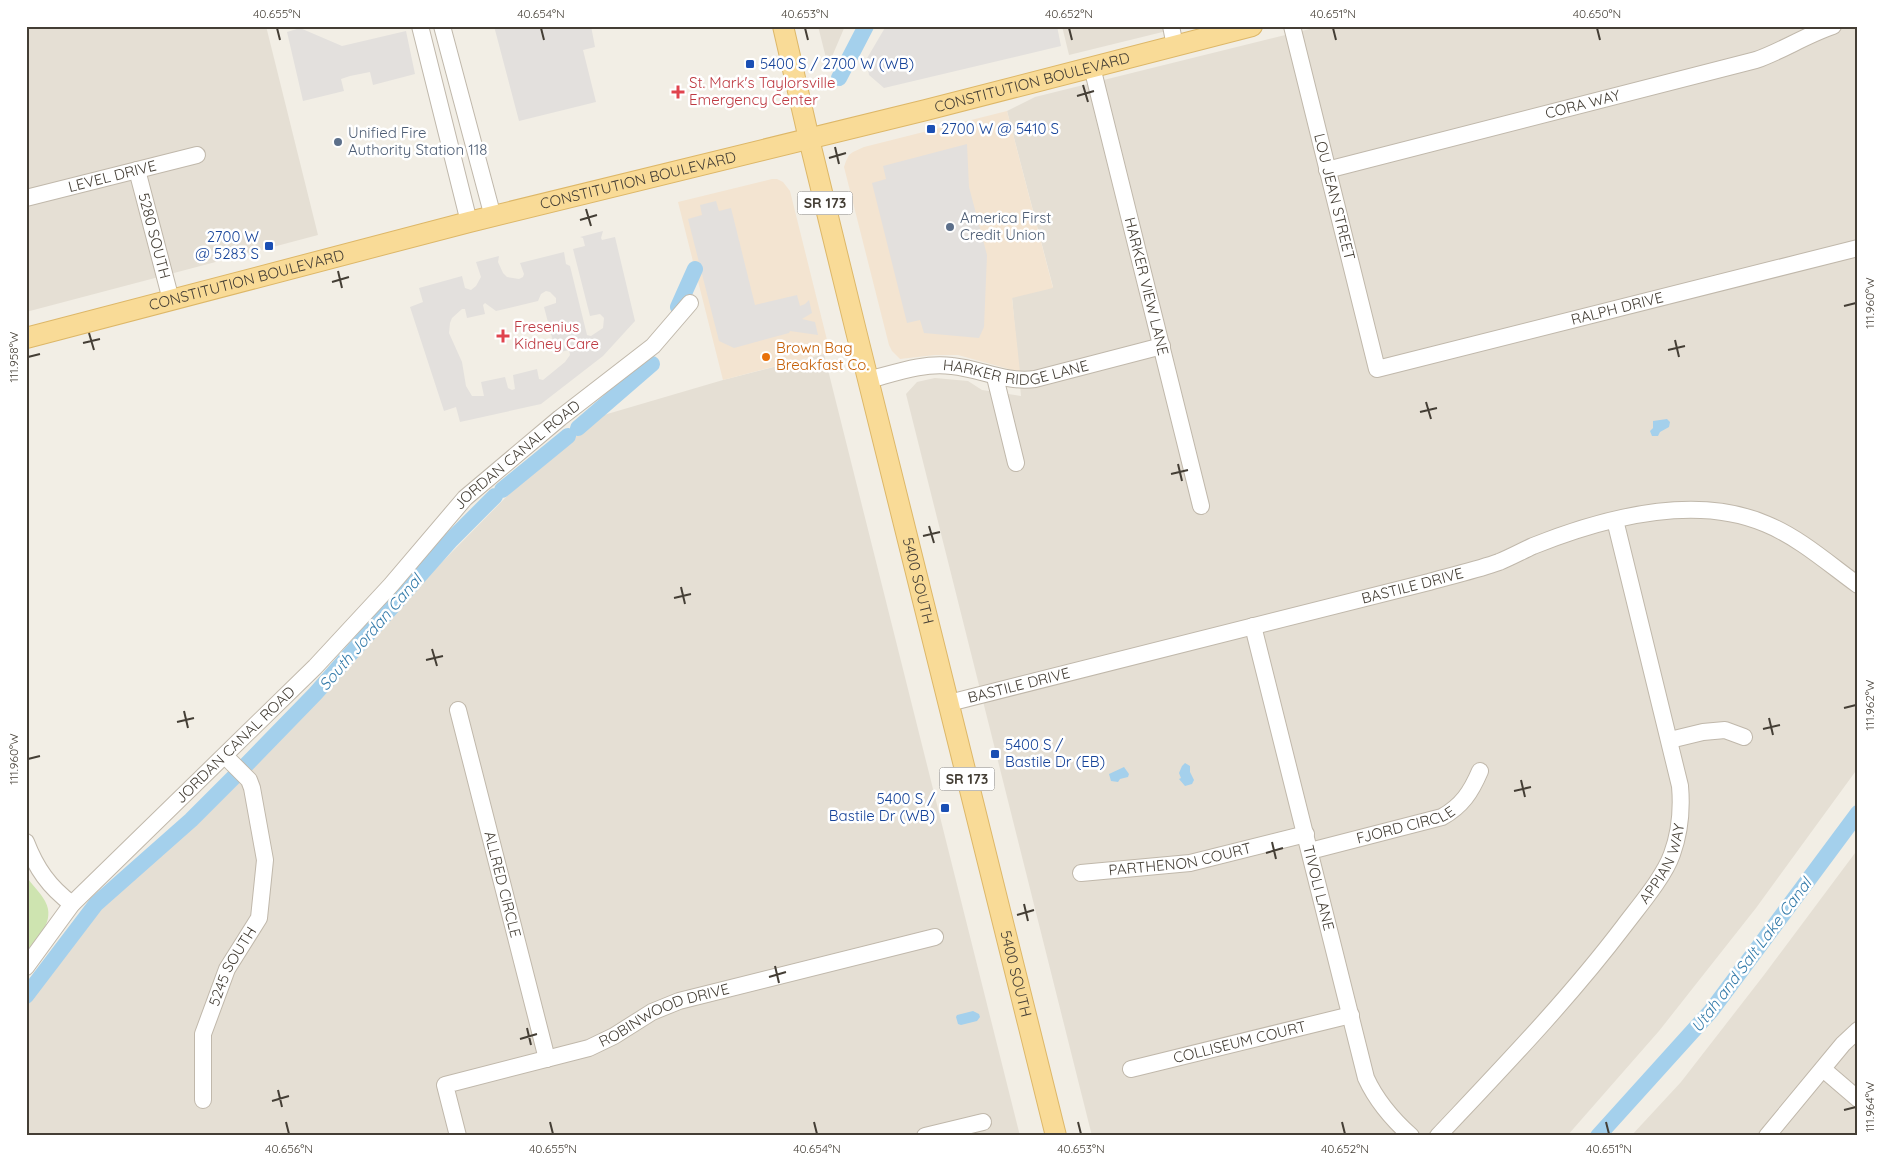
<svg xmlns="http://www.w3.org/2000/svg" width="1884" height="1162" font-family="Quicksand,sans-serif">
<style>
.residential{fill:#e5dfd4}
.commercial{fill:#f3e4d1}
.green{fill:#cee4b0}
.parking{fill:#e3e0dd;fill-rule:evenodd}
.water{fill:#a4d0ec}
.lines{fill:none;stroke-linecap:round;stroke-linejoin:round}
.canal{stroke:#a4d0ec;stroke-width:16}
.minor-casing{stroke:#c0b8ab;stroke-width:18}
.major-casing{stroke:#ddb768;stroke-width:22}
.minor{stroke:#fff;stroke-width:16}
.major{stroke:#f9db97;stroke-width:20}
.ticks{fill:none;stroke:#443e35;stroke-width:2}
.transit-dot{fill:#1a4fb4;stroke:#fff;stroke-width:2}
.health-dot{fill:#e0444e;stroke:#fff;stroke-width:2}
.service-dot{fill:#5c6f8a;stroke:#fff;stroke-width:2}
.food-dot{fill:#e8710a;stroke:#fff;stroke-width:2}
.labels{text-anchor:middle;stroke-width:5;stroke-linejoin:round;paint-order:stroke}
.shield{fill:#fff;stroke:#7c7872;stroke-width:1}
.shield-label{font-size:14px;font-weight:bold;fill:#443e35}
.transit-label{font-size:15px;fill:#164399;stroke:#fff;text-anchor:start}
.health-label{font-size:15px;fill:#be3a42;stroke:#fff;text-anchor:start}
.street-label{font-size:15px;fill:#443e35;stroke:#fff}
.service-label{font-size:15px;fill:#4e5e75;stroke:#fff;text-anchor:start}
.food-label{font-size:15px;fill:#c56008;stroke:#fff;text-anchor:start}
.water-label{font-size:16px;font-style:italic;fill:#347baa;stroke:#fff}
.neatline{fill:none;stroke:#443e35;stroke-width:2}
.ticks-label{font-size:12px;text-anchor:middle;fill:#443e35}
</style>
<rect width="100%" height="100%" fill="#f2eee5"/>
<!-- residential -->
<path class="residential" d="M 26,26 L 266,26 L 318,235 L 26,312 Z
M 818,26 L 845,26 L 828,66 Z
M 1062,26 L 1187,26 L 1069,55 Z
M 1322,26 L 1858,26 L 1858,768 L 1756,908 L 1659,1031 L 1567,1136 L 1092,1136 L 906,394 L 917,382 L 935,378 L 968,381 L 982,390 L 1021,396 L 1012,297 L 1053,287 L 1007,111 L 1035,97 Z
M 824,354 L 1020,1136 L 26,1136 L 26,992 L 62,948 L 580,422 L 723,380 Z
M 1858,849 L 1858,1136 L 1631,1136 L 1681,1082 L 1764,975 Z"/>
<!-- commercial -->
<path class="commercial" d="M 1007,111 L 1053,288 L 1012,298 L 1020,372 L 958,355 L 935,355 L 900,359 L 892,351 L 889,345 L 844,167 L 846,161 L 849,155 L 853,152 L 864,147 Z
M 772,179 L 777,179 L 783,182 L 790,191 L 830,352 L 723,380 L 678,202 Z"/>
<!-- green -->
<path class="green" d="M 26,876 C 32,885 40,892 45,901 C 56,921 38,937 26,952 Z"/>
<!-- parking -->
<path class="parking" d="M 494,26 L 591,26 L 595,47 L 583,50 L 596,102 L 519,121 Z
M 886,26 L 1057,26 L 1061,46 L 884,88 L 869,75 L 866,60 Z
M 300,28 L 342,46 L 406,31 L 415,74 L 373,85 L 370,72 L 350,76 L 341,79 L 344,91 L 303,101 L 287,32 Z
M 967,144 L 969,187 L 987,255 L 984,327 L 979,338 L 924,333 L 920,320 L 907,323 L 872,183 L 886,179 L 883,166 Z
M 716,201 L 719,211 L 731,208 L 755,305 L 797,295 L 800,306 L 805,304 L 809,300 L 812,313 L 802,319 L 815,322 L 818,335 L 790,331 L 789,333 L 734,348 L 719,341 L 688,219 L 702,215 L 700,205 Z
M 603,231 L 601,238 L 602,240 L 615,237 L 635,321 L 603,356 L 541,404 L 460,422 L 456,407 L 444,411 L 410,307 L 423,302 L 419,288 L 462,276 L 465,288 L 471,290 L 476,286 L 481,277 L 476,262 L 499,256 L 498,262 L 503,273 L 507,277 L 519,279 L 523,277 L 524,274 L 520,263 L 564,252 L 566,264 L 570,266 L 587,335 L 591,336 L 603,328 L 604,318 L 600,314 L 590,316 L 573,249 L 585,246 L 583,238 L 580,237 ZM 546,291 L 550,292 L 556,298 L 556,303 L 544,307 L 556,353 L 569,350 L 570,355 L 565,362 L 543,380 L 539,379 L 537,369 L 513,375 L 515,389 L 512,390 L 508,388 L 505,377 L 481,382 L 484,396 L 472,396 L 466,386 L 462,362 L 449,333 L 450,323 L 452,318 L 462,309 L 465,309 L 467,318 L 485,314 L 483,305 L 485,303 L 496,311 L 538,301 L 541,294 Z"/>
<!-- water -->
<path class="water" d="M 1667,419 L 1670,422 L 1669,427 L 1660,432 L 1658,436 L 1652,436 L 1650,431 L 1653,428 L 1653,421 Z
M 1185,763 L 1190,766 L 1190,772 L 1194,780 L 1192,784 L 1185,786 L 1179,779 L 1181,778 L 1179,773 L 1182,766 Z
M 1124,767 L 1129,774 L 1128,777 L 1120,779 L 1118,782 L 1111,781 L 1109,774 Z
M 973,1011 L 979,1014 L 980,1017 L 977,1021 L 961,1025 L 958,1024 L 956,1017 L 957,1015 Z"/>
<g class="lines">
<!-- canal -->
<path class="canal" d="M 839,78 L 866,26
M 678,307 L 695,269
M 578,428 L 652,364
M 502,490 L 568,436
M 245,766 L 315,694 L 451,540 L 495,496
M 26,996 L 96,904 L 191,820 L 235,776
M 1598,1136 L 1711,1011 L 1858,813"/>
<defs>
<g id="minor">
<path d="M 420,26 L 469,222"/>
<path d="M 442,26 L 493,217"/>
<path d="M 1171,26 L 1175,46"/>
<path id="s1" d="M 1292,26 L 1377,369 L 1858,248"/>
<path id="s2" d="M 1092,67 L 1201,506"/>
<path id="s3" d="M 137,170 L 171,300"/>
<path id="s4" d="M 1327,170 L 1756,60 C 1782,51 1806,35 1833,26"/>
<path id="s5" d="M 26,198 L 197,155"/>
<path d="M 995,377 L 1016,463"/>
<path id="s6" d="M 868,380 C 895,373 924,362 952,366 C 981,369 1006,383 1035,379 L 1162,346"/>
<path id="s7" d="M 1253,626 L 1366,1078 C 1377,1102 1392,1119 1411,1136"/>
<path id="s8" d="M 949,703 L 1429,582 C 1453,575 1477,570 1499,562 C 1511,557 1522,551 1533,546 C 1603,518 1694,493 1766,524 C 1800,538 1829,564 1858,585"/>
<path id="s9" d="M 458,710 L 547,1059"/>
<path d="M 1670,740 L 1703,732 L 1725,730 L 1744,737"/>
<path d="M 26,842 C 36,868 49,887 72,904"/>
<path id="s10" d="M 1310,851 L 1442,817 C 1462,806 1471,792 1480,771"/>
<path id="s11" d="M 1081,873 L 1190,863 L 1306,834"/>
<path id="s12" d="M 26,967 L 72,904 L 315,667 L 391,585 L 465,498 L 560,418 L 653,346 L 690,303"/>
<path id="s13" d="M 1131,1069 L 1351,1015"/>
<path d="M 1823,1069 L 1858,1099"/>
<path id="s14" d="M 203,1100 L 203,1034 L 227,969 L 259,918 L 265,860 L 252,788 L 249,780 L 225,756"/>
<path id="s15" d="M 458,1136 L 445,1085 L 589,1048 L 614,1036 L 652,1012 L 679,1001 L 935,937"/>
<path d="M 925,1136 L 983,1122"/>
<path id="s16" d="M 1438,1136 C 1502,1068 1567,1001 1624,926 C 1639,906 1664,877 1672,854 C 1680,832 1682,809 1680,786 L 1615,520"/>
<path d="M 1767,1136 L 1843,1044 L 1858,1030"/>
</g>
<g id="major">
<path id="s17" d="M 783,26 L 809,139 L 856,331 L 1056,1136"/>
<path id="s18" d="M 26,338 L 469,222 L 926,110 L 1252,26"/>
</g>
</defs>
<!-- minor casing -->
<use href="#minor" class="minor-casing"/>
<!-- major casing -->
<use href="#major" class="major-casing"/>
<!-- minor -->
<use href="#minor" class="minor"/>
<!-- major -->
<use href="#major" class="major"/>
</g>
<!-- ticks -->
<path class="ticks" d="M 277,28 L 280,40M 541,28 L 544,40M 805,28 L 808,40M 1069,28 L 1072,40M 1333,28 L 1336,40M 1597,28 L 1600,40M 1083,85 L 1088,102M 1077,96 L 1094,91M 835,147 L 839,164M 829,158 L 846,153M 586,209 L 591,226M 580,220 L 597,215M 338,271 L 342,288M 332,282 L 349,277M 1844,306 L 1856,303M 89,333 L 94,350M 1675,340 L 1679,357M 83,343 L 100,339M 1668,350 L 1685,346M 28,357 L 40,354M 1426,402 L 1431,419M 1420,412 L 1437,408M 1178,464 L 1182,481M 1171,474 L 1188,470M 929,526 L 934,543M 923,536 L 940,532M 681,587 L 685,604M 674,598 L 691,594M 432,649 L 437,666M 426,660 L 443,656M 1844,708 L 1856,705M 184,711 L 188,728M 1769,718 L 1773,735M 177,722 L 194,718M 1763,729 L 1780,725M 28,759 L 40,756M 1521,780 L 1525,797M 1514,791 L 1531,787M 1272,842 L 1276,859M 1266,853 L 1283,848M 1024,904 L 1028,921M 1017,915 L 1034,910M 775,966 L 779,983M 769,977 L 786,972M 527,1028 L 531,1045M 520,1039 L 537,1034M 278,1090 L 282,1107M 272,1101 L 289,1096M 1844,1110 L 1856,1107M 286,1122 L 289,1134M 550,1122 L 553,1134M 814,1122 L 817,1134M 1078,1122 L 1081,1134M 1342,1122 L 1345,1134M 1606,1122 L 1609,1134"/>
<!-- markers -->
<g class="transit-dot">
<rect x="745" y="59" width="10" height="10" rx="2.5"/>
<rect x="926" y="124" width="10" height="10" rx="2.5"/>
<rect x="264" y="241" width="10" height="10" rx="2.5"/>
<rect x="990" y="749" width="10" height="10" rx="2.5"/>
<rect x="940" y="803" width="10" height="10" rx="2.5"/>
</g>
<g class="health-dot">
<path d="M675.5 84.5h5v5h5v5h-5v5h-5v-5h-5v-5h5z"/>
<path d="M500.5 328.5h5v5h5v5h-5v5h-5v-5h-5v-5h5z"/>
</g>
<g class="service-dot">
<circle cx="338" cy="142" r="5"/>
<circle cx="950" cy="227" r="5"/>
</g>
<circle class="food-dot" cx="766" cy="357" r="5"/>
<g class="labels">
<!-- shield labels -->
<g class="shield">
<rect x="797.5" y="191.5" width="55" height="23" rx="4"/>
<rect x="939.5" y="767.5" width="55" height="23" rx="4"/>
</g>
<g class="shield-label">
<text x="825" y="208">SR 173</text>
<text x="967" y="784">SR 173</text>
</g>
<!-- transit labels -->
<g class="transit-label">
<text x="760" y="69">5400 S / 2700 W (WB)</text>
<text x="941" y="134">2700 W @ 5410 S</text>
<text x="259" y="242" text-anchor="end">2700 W<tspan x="259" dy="17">@ 5283 S</tspan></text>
<text x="1005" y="750">5400 S /<tspan x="1005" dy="17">Bastile Dr (EB)</tspan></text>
<text x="935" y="804" text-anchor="end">5400 S /<tspan x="935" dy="17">Bastile Dr (WB)</tspan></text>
</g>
<!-- health labels -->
<g class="health-label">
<text x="689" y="88">St. Mark's Taylorsville<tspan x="689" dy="17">Emergency Center</tspan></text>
<text x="514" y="332">Fresenius<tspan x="514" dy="17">Kidney Care</tspan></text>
</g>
<!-- street labels -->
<g class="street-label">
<text dy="5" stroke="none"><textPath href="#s18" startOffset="1038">CONSTITUTION BOULEVARD</textPath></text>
<text dy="5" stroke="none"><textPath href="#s4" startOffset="264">CORA WAY</textPath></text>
<text dy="5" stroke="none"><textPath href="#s5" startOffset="89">LEVEL DRIVE</textPath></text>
<text dy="5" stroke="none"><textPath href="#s18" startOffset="632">CONSTITUTION BOULEVARD</textPath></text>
<text dy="5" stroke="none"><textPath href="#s1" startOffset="176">LOU JEAN STREET</textPath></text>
<text dy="5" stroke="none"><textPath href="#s3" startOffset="68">5280 SOUTH</textPath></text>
<text dy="5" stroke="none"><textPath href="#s18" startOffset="228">CONSTITUTION BOULEVARD</textPath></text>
<text dy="5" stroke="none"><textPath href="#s2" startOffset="226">HARKER VIEW LANE</textPath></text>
<text dy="5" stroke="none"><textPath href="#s1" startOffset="601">RALPH DRIVE</textPath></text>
<text dy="5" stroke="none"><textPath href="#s6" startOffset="151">HARKER RIDGE LANE</textPath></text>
<text dy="5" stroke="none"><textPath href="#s12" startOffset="711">JORDAN CANAL ROAD</textPath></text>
<text dy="5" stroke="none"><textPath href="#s17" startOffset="571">5400 SOUTH</textPath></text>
<text dy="5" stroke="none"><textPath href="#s8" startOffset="478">BASTILE DRIVE</textPath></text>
<text dy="5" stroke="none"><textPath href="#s8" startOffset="72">BASTILE DRIVE</textPath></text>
<text dy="5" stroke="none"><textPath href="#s12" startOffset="306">JORDAN CANAL ROAD</textPath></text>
<text dy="5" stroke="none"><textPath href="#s10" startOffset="99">FJORD CIRCLE</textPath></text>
<text dy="5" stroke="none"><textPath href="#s11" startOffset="100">PARTHENON COURT</textPath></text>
<text dy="5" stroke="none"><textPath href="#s16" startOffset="355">APPIAN WAY</textPath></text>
<text dy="5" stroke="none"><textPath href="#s9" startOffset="180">ALLRED CIRCLE</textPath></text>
<text dy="5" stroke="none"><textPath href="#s7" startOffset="270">TIVOLI LANE</textPath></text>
<text dy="5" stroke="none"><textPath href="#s14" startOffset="140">5245 SOUTH</textPath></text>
<text dy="5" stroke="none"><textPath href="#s17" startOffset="976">5400 SOUTH</textPath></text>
<text dy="5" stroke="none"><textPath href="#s15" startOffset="284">ROBINWOOD DRIVE</textPath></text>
<text dy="5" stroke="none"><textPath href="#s13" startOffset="112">COLLISEUM COURT</textPath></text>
</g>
<!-- service labels -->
<g class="service-label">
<text x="348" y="138">Unified Fire<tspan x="348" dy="17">Authority Station 118</tspan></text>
<text x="960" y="223">America First<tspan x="960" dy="17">Credit Union</tspan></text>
</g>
<!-- food labels -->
<g class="food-label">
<text x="776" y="353">Brown Bag<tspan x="776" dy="17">Breakfast Co.</tspan></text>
</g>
<!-- water labels -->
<g class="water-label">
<text transform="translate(370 632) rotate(-49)" y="6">South Jordan Canal</text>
<text transform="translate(1751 955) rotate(-53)" y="6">Utah and Salt Lake Canal</text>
</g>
</g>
<!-- border -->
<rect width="1884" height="1162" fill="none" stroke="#ffffff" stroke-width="55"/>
<rect x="28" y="28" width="1828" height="1106" class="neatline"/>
<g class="ticks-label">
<text x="277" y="18">40.655°N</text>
<text x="541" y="18">40.654°N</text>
<text x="805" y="18">40.653°N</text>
<text x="1069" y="18">40.652°N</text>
<text x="1333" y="18">40.651°N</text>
<text x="1597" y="18">40.650°N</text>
<text transform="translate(1870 303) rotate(-90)" y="4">111.960°W</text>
<text transform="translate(14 357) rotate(-90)" y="4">111.958°W</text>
<text transform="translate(1870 705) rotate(-90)" y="4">111.962°W</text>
<text transform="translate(14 759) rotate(-90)" y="4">111.960°W</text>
<text transform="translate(1870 1107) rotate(-90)" y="4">111.964°W</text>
<text x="289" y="1153">40.656°N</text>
<text x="553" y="1153">40.655°N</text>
<text x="817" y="1153">40.654°N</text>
<text x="1081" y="1153">40.653°N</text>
<text x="1345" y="1153">40.652°N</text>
<text x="1609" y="1153">40.651°N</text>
</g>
</svg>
